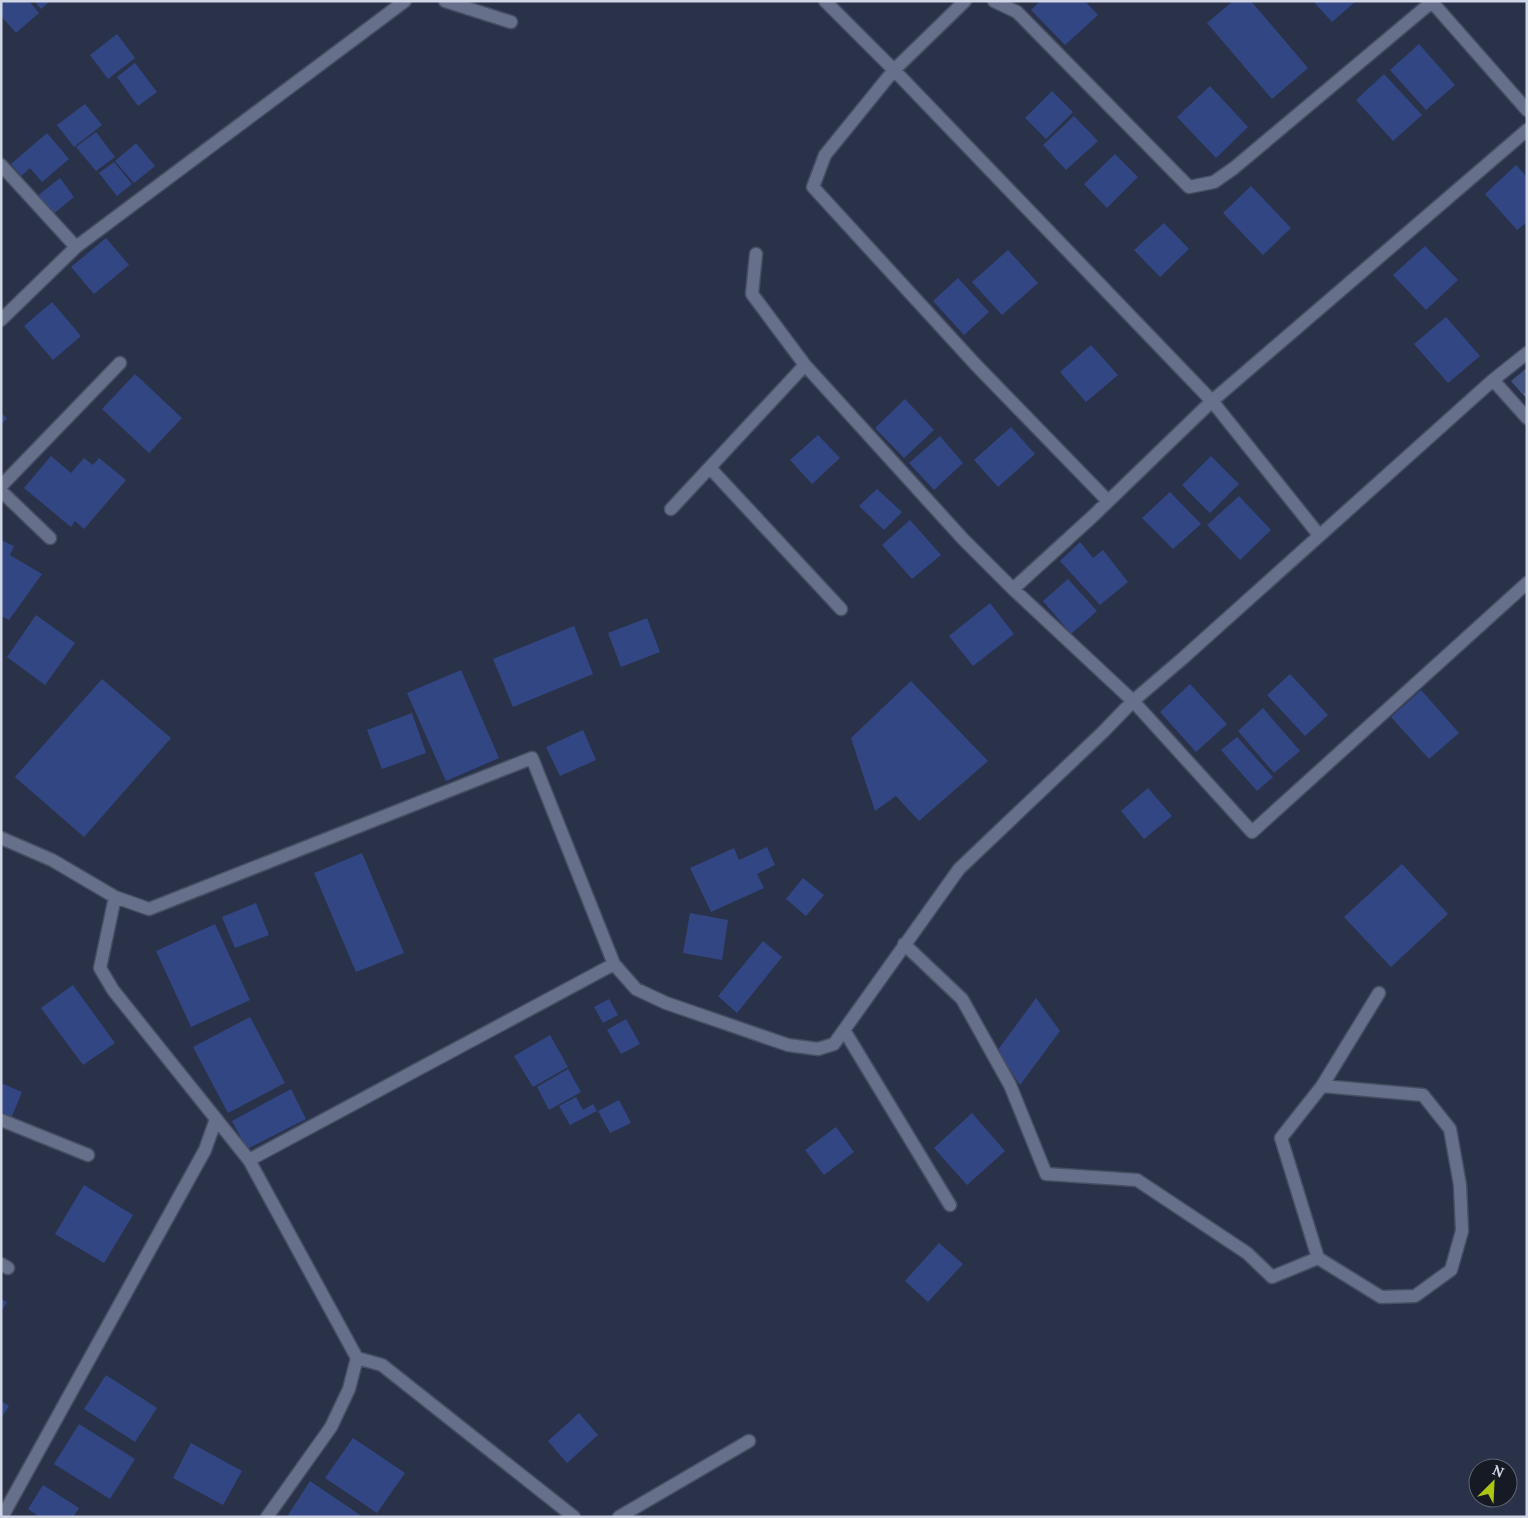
<svg xmlns="http://www.w3.org/2000/svg" width="1528" height="1518" font-family="Lora,serif">
<style>
.park{fill:url(#park-tufts)}
.building{fill:#334684}
.lines{fill:none;stroke-linecap:round;stroke-linejoin:round}
.minor-casing{stroke:#474e62;stroke-width:15}
.minor{stroke:#66708b;stroke-width:12}
</style>
<defs>
<pattern id="park-tufts" width="24" height="20" patternUnits="userSpaceOnUse" patternTransform="scale(1.25)"><rect width="24" height="20" fill="#445480"/><path d="M3 7l-1-3M5 7V3M7 7l1-3M15 17l-1-3M17 17v-4M19 17l1-3" fill="none" stroke="#5e6c92"/></pattern>
</defs>
<rect width="100%" height="100%" fill="#293249"/>
<!-- park -->
<path class="park" d="M 1527,368 L 1527,399 L 1511,381 Z"/>
<!-- building -->
<path class="building" d="M 1,1 L 29,1 L 39,13 L 16,33 L 1,16 Z
M 34,1 L 50,1 L 41,9 Z
M 1040,1 L 1085,1 L 1098,15 L 1065,45 L 1031,10 Z
M 1233,1 L 1251,1 L 1308,68 L 1272,99 L 1207,23 Z
M 1313,1 L 1356,1 L 1332,22 Z
M 117,34 L 135,58 L 108,79 L 90,55 Z
M 1419,44 L 1455,85 L 1426,110 L 1390,70 Z
M 135,63 L 157,92 L 138,106 L 117,77 Z
M 1384,74 L 1422,115 L 1393,141 L 1356,100 Z
M 1210,86 L 1248,127 L 1216,158 L 1177,117 Z
M 1052,91 L 1073,112 L 1046,139 L 1025,118 Z
M 85,104 L 102,125 L 74,147 L 57,125 Z
M 1074,116 L 1098,141 L 1066,170 L 1043,145 Z
M 96,132 L 115,157 L 96,171 L 76,147 Z
M 47,133 L 69,159 L 42,182 L 30,168 L 21,176 L 11,164 Z
M 136,143 L 155,166 L 134,183 L 115,161 Z
M 1115,154 L 1138,177 L 1107,208 L 1084,184 Z
M 114,162 L 132,184 L 117,196 L 99,173 Z
M 1516,165 L 1527,177 L 1527,222 L 1517,230 L 1485,194 Z
M 60,178 L 74,197 L 51,216 L 36,197 Z
M 1251,186 L 1291,228 L 1263,255 L 1223,213 Z
M 1164,223 L 1189,249 L 1160,277 L 1134,250 Z
M 106,238 L 129,265 L 94,294 L 71,267 Z
M 1425,246 L 1458,280 L 1426,310 L 1393,275 Z
M 1008,250 L 1038,283 L 1002,315 L 972,282 Z
M 958,278 L 989,312 L 964,335 L 933,301 Z
M 52,302 L 81,336 L 53,360 L 24,326 Z
M 1446,317 L 1480,356 L 1448,383 L 1414,344 Z
M 1091,345 L 1118,375 L 1086,402 L 1060,372 Z
M 135,374 L 182,418 L 149,453 L 102,409 Z
M 905,399 L 934,430 L 904,458 L 875,428 Z
M 1,413 L 7,418 L 1,425 Z
M 1011,427 L 1035,454 L 998,487 L 974,460 Z
M 818,435 L 840,458 L 812,484 L 790,460 Z
M 940,436 L 963,463 L 934,490 L 909,463 Z
M 51,456 L 71,473 L 84,458 L 93,465 L 99,458 L 126,480 L 84,529 L 75,521 L 71,527 L 24,488 Z
M 1211,456 L 1239,484 L 1210,513 L 1182,485 Z
M 877,489 L 902,512 L 884,530 L 859,506 Z
M 1170,492 L 1201,524 L 1173,549 L 1142,518 Z
M 1239,496 L 1271,530 L 1240,560 L 1207,525 Z
M 910,520 L 941,555 L 912,579 L 882,545 Z
M 1,540 L 14,546 L 10,555 L 42,574 L 9,620 L 1,616 Z
M 1080,542 L 1093,558 L 1103,550 L 1128,582 L 1100,605 L 1060,561 Z
M 1068,579 L 1097,611 L 1071,634 L 1043,601 Z
M 990,603 L 1014,634 L 973,666 L 949,636 Z
M 36,615 L 75,643 L 45,685 L 7,657 Z
M 647,618 L 660,652 L 621,667 L 608,633 Z
M 574,626 L 593,674 L 513,707 L 493,659 Z
M 461,670 L 499,758 L 446,781 L 407,693 Z
M 1290,674 L 1328,715 L 1305,736 L 1267,695 Z
M 102,679 L 171,738 L 84,837 L 15,777 Z
M 911,681 L 988,761 L 919,821 L 896,796 L 875,811 L 851,738 Z
M 1190,684 L 1227,724 L 1196,752 L 1160,712 Z
M 1421,690 L 1459,733 L 1429,759 L 1391,717 Z
M 1263,708 L 1300,751 L 1274,773 L 1238,731 Z
M 412,713 L 426,753 L 382,769 L 367,730 Z
M 583,730 L 596,760 L 560,776 L 546,747 Z
M 1237,737 L 1273,777 L 1257,791 L 1221,750 Z
M 1148,788 L 1172,816 L 1144,839 L 1121,811 Z
M 767,847 L 775,865 L 757,874 L 764,888 L 711,912 L 690,868 L 734,848 L 739,860 Z
M 362,853 L 404,953 L 356,972 L 314,873 Z
M 1402,864 L 1448,914 L 1391,967 L 1344,917 Z
M 803,878 L 824,895 L 806,916 L 786,899 Z
M 256,903 L 269,935 L 235,948 L 222,917 Z
M 690,913 L 728,920 L 722,960 L 683,953 Z
M 215,924 L 250,1000 L 191,1027 L 156,951 Z
M 763,941 L 782,957 L 737,1013 L 718,996 Z
M 73,985 L 115,1043 L 83,1065 L 41,1008 Z
M 1036,998 L 1060,1031 L 1020,1085 L 997,1051 Z
M 609,999 L 618,1015 L 603,1023 L 594,1007 Z
M 250,1017 L 285,1083 L 228,1113 L 193,1047 Z
M 626,1019 L 640,1044 L 621,1054 L 607,1030 Z
M 550,1035 L 568,1067 L 533,1087 L 514,1056 Z
M 568,1069 L 581,1092 L 549,1110 L 537,1087 Z
M 1,1083 L 22,1092 L 10,1121 L 1,1117 Z
M 291,1089 L 306,1119 L 247,1149 L 232,1121 Z
M 576,1097 L 583,1110 L 593,1104 L 597,1111 L 570,1125 L 559,1106 Z
M 619,1100 L 631,1123 L 610,1133 L 598,1111 Z
M 972,1113 L 1005,1151 L 967,1185 L 934,1148 Z
M 836,1127 L 854,1152 L 824,1175 L 805,1150 Z
M 84,1185 L 133,1215 L 104,1263 L 55,1234 Z
M 939,1243 L 963,1264 L 928,1302 L 905,1281 Z
M 1,1299 L 7,1302 L 1,1312 Z
M 106,1375 L 157,1408 L 135,1442 L 84,1409 Z
M 1,1401 L 9,1406 L 1,1418 Z
M 579,1413 L 598,1435 L 567,1463 L 548,1441 Z
M 79,1424 L 135,1459 L 110,1499 L 54,1464 Z
M 353,1438 L 405,1473 L 377,1513 L 325,1478 Z
M 191,1443 L 242,1471 L 223,1505 L 173,1478 Z
M 310,1481 L 363,1517 L 290,1517 L 288,1515 Z
M 43,1485 L 79,1508 L 73,1517 L 39,1517 L 28,1509 Z"/>
<g class="lines">
<defs>
<path id="minor" d="M 445,1 L 511,22
M 825,1 L 894,70 L 1212,401 L 1319,535
M 965,1 L 894,70 L 825,155 L 813,187 L 976,365 L 1108,501
M 994,1 L 1017,12 L 1189,187 L 1214,182 L 1234,168 L 1433,1
M 1432,2 L 1527,110
M 1,165 L 76,247
M 756,254 L 752,294 L 805,365 L 963,539 L 1013,589 L 1133,701 L 1252,832 L 1527,583
M 1,320 L 76,247 L 405,1
M 1493,380 L 1527,418
M 710,468 L 841,609
M 1,486 L 120,363
M 1,491 L 50,538
M 671,509 L 805,365
M 1013,589 L 1093,516 L 1212,401 L 1527,130
M 1,838 L 52,860 L 115,897 L 149,909 L 532,758 L 614,964 L 636,989 L 666,1003 L 788,1045 L 818,1049 L 834,1044 L 959,869 L 1103,732 L 1133,701 L 1182,659 L 1493,380 L 1527,353
M 115,897 L 100,968 L 113,990 L 249,1160 L 357,1358 L 349,1389 L 331,1427 L 267,1517
M 904,944 L 962,999 L 1010,1085 L 1046,1174 L 1137,1180 L 1247,1253 L 1272,1277 L 1318,1258 L 1281,1138 L 1322,1086 L 1379,993
M 844,1030 L 950,1205
M 1,1120 L 88,1155
M 249,1160 L 614,964
M 1318,1258 L 1381,1297 L 1415,1296 L 1451,1270 L 1462,1231 L 1460,1185 L 1450,1129 L 1423,1095 L 1322,1086
M 1,1264 L 8,1268
M 357,1358 L 382,1365 L 574,1517
M 2,1517 L 205,1150 L 216,1119
M 619,1517 L 749,1441"/>
</defs>
<!-- minor casing -->
<use href="#minor" class="minor-casing"/>
<!-- minor -->
<use href="#minor" class="minor"/>
</g>
<!-- border -->
<rect width="1528" height="1518" fill="none" stroke="#d0d6e5" stroke-width="5"/>
<!-- north arrow -->
<g transform="translate(1493 1483) rotate(24)"><circle r="24" fill="#161a25" stroke="#606572"/>
<path d="M0-4L9 19L0 12L-9 19Z" fill="#acc611"/>
<text y="-8" font-size="14" font-weight="bold" text-anchor="middle" fill="#d0d6e5">N</text>
</g>
</svg>
